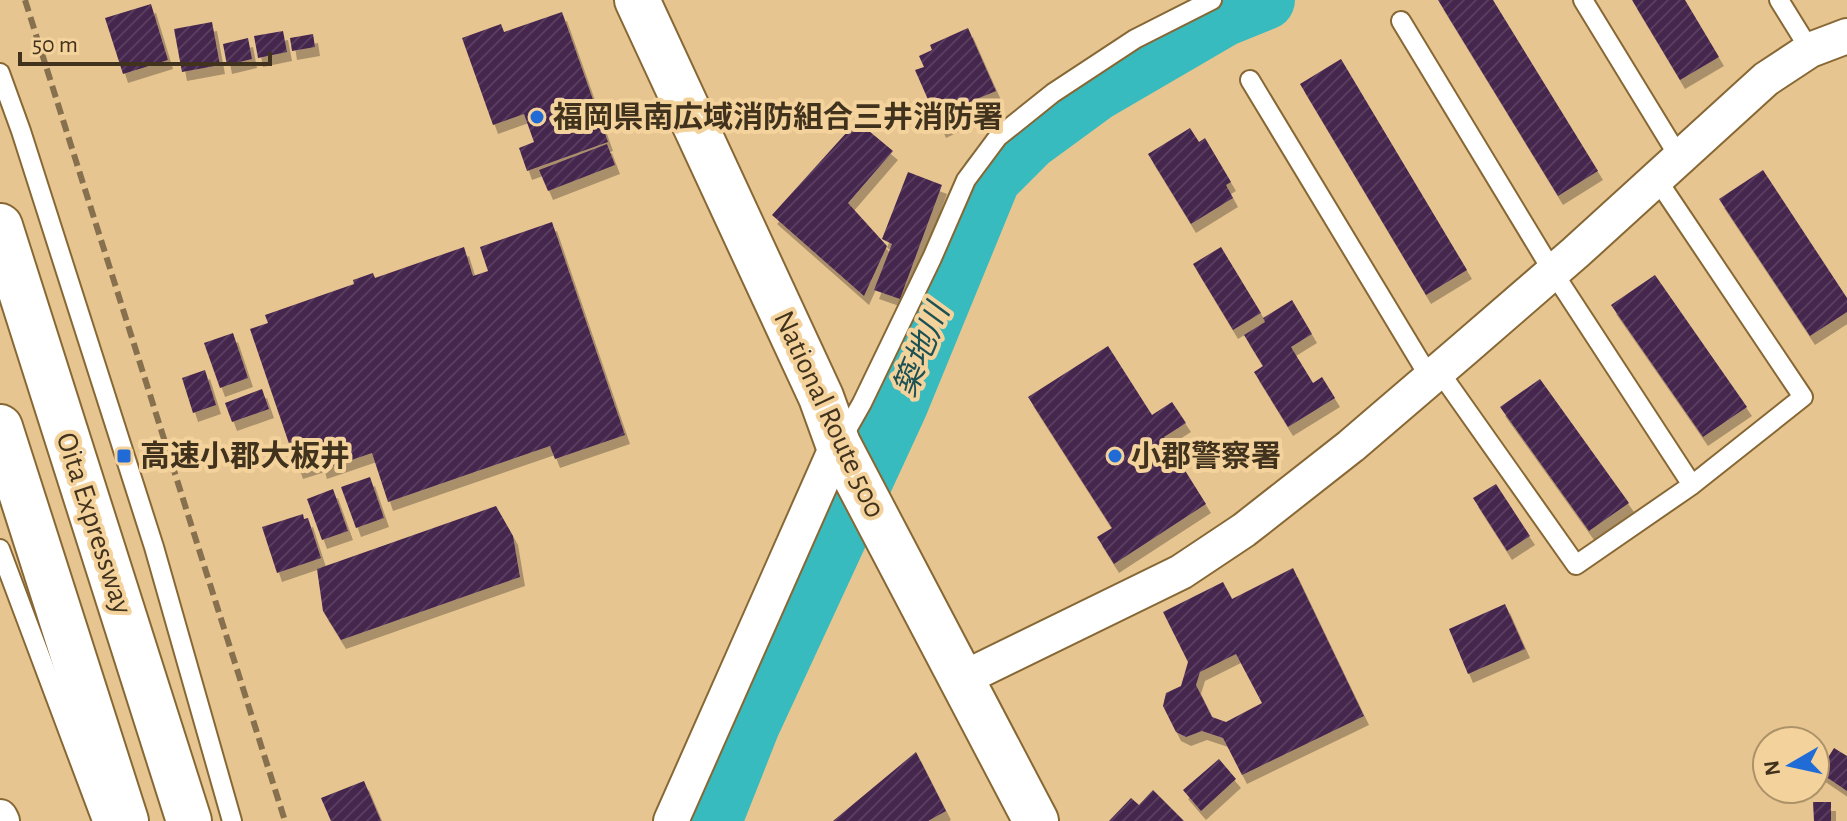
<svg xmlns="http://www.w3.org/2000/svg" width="1847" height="821" font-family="'Alegreya Sans','Noto Sans JP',sans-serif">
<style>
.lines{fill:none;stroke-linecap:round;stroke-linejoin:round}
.river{stroke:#38bbbf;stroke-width:60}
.building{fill:url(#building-hatch);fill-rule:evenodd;filter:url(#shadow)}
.lane-casing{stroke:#876835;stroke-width:22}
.street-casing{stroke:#876835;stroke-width:38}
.highway-casing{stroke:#876835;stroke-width:48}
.lane{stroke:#fff;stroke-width:18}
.street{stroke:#fff;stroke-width:34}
.highway{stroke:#fff;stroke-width:44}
.rail{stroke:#87704e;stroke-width:6;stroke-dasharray:12 6;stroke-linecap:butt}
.poi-dot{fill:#206bd6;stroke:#f4d29c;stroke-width:3}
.labels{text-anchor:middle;stroke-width:8;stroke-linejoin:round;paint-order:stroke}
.poi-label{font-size:30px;font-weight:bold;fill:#40321d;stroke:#f4d29c;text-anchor:start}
.street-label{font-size:30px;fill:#40321d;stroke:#f4d29c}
.water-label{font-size:32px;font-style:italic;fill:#1c5254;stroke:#f4d29c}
</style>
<defs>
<pattern id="building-hatch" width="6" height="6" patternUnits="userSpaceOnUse" patternTransform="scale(2)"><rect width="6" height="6" fill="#45254e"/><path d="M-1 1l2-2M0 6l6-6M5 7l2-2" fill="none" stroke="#583d5e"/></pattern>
<filter id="shadow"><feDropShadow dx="5" dy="9" stdDeviation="0" flood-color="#0004"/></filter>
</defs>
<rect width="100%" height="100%" fill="#e7c590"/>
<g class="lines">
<!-- river -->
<path class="river" d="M 712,821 L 750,725 L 898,405 L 991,178 L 1029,140 L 1096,91 L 1223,17 L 1265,0"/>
</g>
<!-- building -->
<path class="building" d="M 1438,0 L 1493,0 L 1598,171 L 1558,196 Z
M 1632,0 L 1685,0 L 1719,57 L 1680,80 Z
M 151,4 L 168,60 L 123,74 L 105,18 Z
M 562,12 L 608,142 L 527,171 L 519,148 L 534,142 L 524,114 L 493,125 L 462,38 L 501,24 L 504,32 Z
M 212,22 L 220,65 L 182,72 L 174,29 Z
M 968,28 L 996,91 L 955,108 L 960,120 L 941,129 L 915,70 L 924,67 L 919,56 L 932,50 L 930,45 Z
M 283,31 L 287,52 L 258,58 L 254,36 Z
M 313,34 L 315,47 L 292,51 L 290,38 Z
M 248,38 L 252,59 L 227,65 L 223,44 Z
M 1341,59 L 1467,270 L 1426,295 L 1300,84 Z
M 857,121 L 893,151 L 848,203 L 887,246 L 864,296 L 772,215 Z
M 1190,128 L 1199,142 L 1205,138 L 1231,182 L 1226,185 L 1233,198 L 1191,224 L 1148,154 Z
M 607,144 L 615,165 L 548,191 L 539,170 Z
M 1763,170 L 1847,298 L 1847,312 L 1810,336 L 1719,199 Z
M 908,172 L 942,185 L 900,299 L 874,290 L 892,244 L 882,239 Z
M 552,222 L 625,435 L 555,459 L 550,446 L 388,502 L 372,453 L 322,470 L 320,463 L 298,470 L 250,329 L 268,323 L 265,315 L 354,284 L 353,280 L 373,273 L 375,278 L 464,247 L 473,276 L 488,271 L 480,247 Z
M 1221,247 L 1261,313 L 1233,330 L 1193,264 Z
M 1655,275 L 1747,407 L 1703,437 L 1611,305 Z
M 1292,300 L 1312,334 L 1291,347 L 1313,383 L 1322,377 L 1335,398 L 1288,427 L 1254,372 L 1263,366 L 1244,335 L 1265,322 L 1263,318 Z
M 233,333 L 248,378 L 220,388 L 204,343 Z
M 1108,346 L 1152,415 L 1172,402 L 1186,423 L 1164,437 L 1206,504 L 1114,564 L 1097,537 L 1112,528 L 1028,397 Z
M 205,370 L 216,405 L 193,413 L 182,378 Z
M 1540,379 L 1629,503 L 1589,531 L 1500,407 Z
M 262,389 L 269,409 L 232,422 L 225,403 Z
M 370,477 L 384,518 L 356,528 L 341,487 Z
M 1496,484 L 1530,536 L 1507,551 L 1473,498 Z
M 333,489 L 348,531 L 322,540 L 307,499 Z
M 496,506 L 513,536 L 520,577 L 341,640 L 323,611 L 317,569 Z
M 303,514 L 304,519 L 308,518 L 321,558 L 277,573 L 262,527 Z
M 1293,568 L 1364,716 L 1242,775 L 1223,738 L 1202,731 L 1186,737 L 1176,732 L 1163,706 L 1166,693 L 1181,686 L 1188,662 L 1163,612 L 1223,582 L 1232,599 ZM 1236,654 L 1262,703 L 1226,722 L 1212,717 L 1196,685 L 1200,672 Z
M 1505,604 L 1525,649 L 1468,674 L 1449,629 Z
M 1834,748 L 1847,756 L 1847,791 L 1819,772 Z
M 916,752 L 946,811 L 928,821 L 833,821 Z
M 1219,759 L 1236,779 L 1201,811 L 1183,790 Z
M 364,781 L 381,821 L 331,821 L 321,798 Z
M 1153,790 L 1184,821 L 1109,821 L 1131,798 L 1139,805 Z
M 1813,802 L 1831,802 L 1831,821 L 1814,821 Z"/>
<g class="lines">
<defs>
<path id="lane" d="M 1583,0 L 1679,157
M 1779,0 L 1810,50
M 1401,21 L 1553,272 L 1692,485
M 0,73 L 21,131 L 154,547 L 232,821
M 1250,80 L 1430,378
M 1439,371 L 1576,565 L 1692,485 L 1803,397 L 1656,178
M 841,440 L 862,403 L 932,258 L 966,180 L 998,137 L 1053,93 L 1135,39 L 1212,0
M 0,549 L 102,821"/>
<path id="street" d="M 962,679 L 1181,572 L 1244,530 L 1351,446 L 1463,350 L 1575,253 L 1766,79 L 1810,50 L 1847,36
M 0,817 L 2,821
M 671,821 L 838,444"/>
<path id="highway" d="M 637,0 L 821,397 L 838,444 L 1036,821
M 0,226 L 189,821
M 0,427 L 126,821"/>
</defs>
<!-- lane casing -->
<use href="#lane" class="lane-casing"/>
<!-- street casing -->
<use href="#street" class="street-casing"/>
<!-- highway casing -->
<use href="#highway" class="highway-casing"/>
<!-- lane -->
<use href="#lane" class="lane"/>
<!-- street -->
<use href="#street" class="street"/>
<!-- highway -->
<use href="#highway" class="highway"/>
<!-- rail -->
<path class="rail" d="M 25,0 L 285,821"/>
</g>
<!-- markers -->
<g class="poi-dot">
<circle cx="537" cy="117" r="8"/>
<rect x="116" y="448" width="16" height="16" rx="4"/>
<circle cx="1115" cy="456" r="8"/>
</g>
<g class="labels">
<!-- poi labels -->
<g class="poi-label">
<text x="553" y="127">福岡県南広域消防組合三井消防署</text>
<text x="140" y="466">高速小郡大板井</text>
<text x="1131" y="466">小郡警察署</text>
</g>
<!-- street labels -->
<g class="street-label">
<text transform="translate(830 414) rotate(65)" y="10">National Route 500</text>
<text transform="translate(95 523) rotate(72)" y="10">Oita Expressway</text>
</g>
<!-- water labels -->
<g class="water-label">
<text transform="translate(921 350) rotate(-68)" y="11">築地川</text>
</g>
</g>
<!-- north arrow -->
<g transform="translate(1791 765) rotate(261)"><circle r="38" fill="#f4d29c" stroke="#ac9269" stroke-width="2"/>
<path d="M0-6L14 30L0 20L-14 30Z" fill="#206bd6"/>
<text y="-12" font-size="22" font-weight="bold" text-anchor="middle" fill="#40321d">N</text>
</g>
<!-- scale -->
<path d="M20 52v12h250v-12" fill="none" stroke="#40321d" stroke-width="4"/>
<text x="32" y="52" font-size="24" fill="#40321d" stroke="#f4d29c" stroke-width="6" paint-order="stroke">50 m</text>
</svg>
